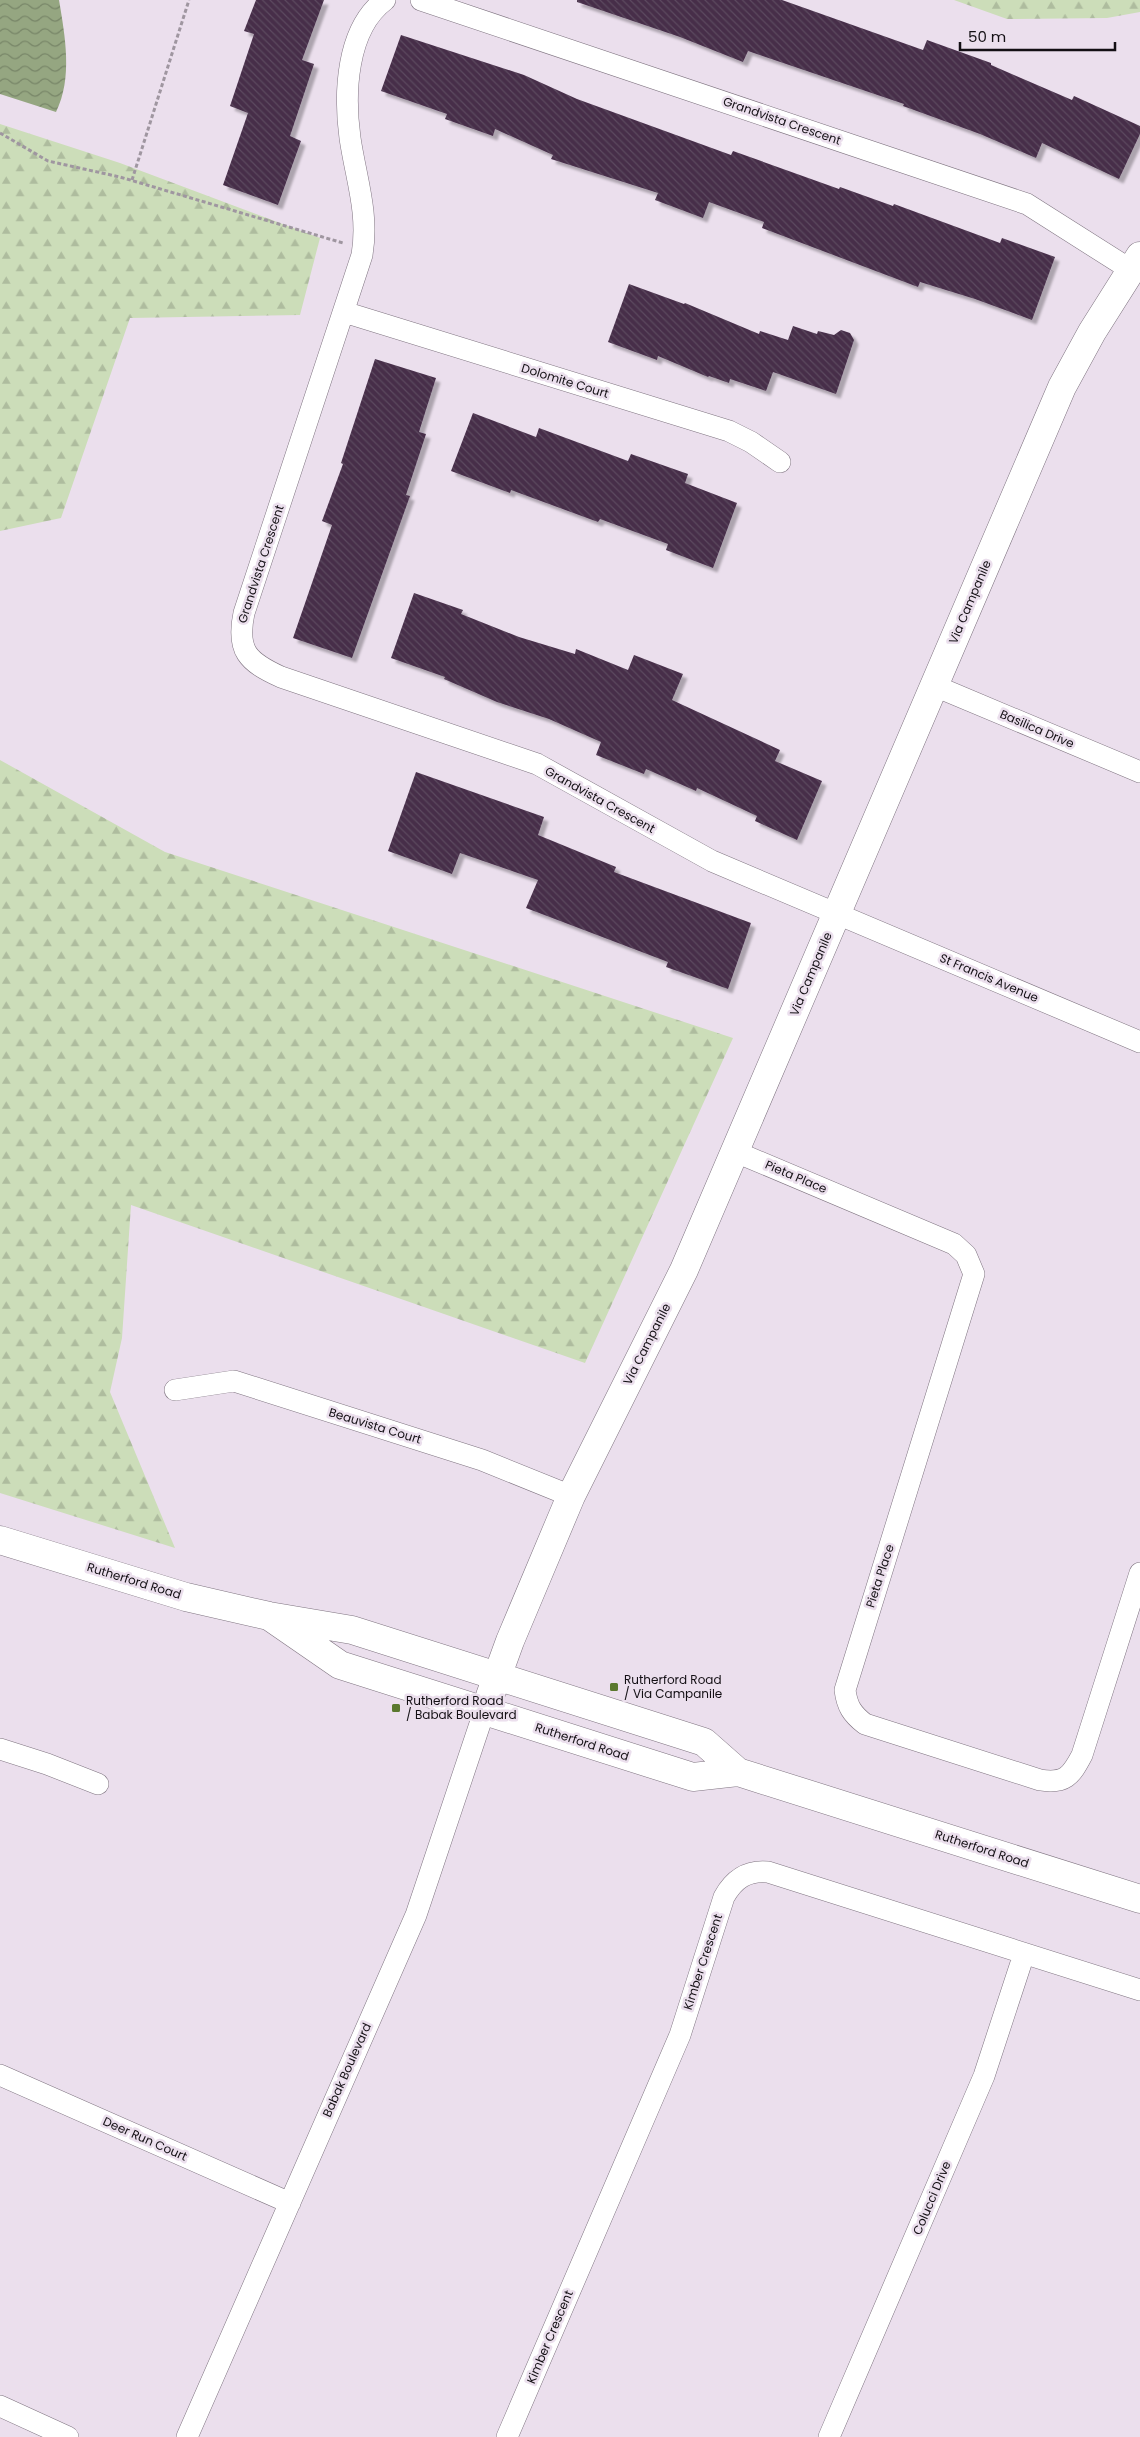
<svg xmlns="http://www.w3.org/2000/svg" width="1140" height="2437" font-family="Poppins,sans-serif">
<style>
.forest{fill:url(#forest-firs)}
.water{fill:url(#water-waves)}
.building{fill:url(#building-back-hatch);filter:url(#shadow)}
.lines{fill:none;stroke-linecap:round;stroke-linejoin:round}
.street-casing{stroke:#7f7480;stroke-width:22}
.secondary-casing{stroke:#7f7480;stroke-width:29}
.path{stroke:#9f96a0;stroke-width:3;stroke-dasharray:4 2.5;stroke-linecap:butt}
.street{stroke:#fff;stroke-width:21}
.secondary{stroke:#fff;stroke-width:28}
.poi-dot{fill:#5a782e;stroke:#ebdfed;stroke-width:2}
.labels{text-anchor:middle;stroke-width:5;stroke-linejoin:round;paint-order:stroke}
.street-label{font-size:12px;fill:#130f14;stroke:#ebdfed}
.poi-label{font-size:12px;fill:#130f14;stroke:#ebdfed;text-anchor:start}
</style>
<defs>
<pattern id="forest-firs" width="22" height="20" patternUnits="userSpaceOnUse" patternTransform="scale(1.25)"><rect width="22" height="20" fill="#ccddb9"/><path d="M5 1l3.5 6h-7zM16 11l3.5 6h-7z" fill="#aebc9e"/></pattern>
<pattern id="water-waves" width="16" height="10" patternUnits="userSpaceOnUse" patternTransform="scale(1.25)"><rect width="16" height="10" fill="#95a681"/><path d="M0 5q4-4 8 0t8 0" fill="none" stroke="#788668"/></pattern>
<pattern id="building-back-hatch" width="6" height="6" patternUnits="userSpaceOnUse" patternTransform="scale(1.25)"><rect width="6" height="6" fill="#462e49"/><path d="M-1 5l2 2M0 0l6 6M5-1l2 2" fill="none" stroke="#5d495f"/></pattern>
<filter id="shadow"><feDropShadow dx="4.5" dy="4.5" stdDeviation="1" flood-color="#0004"/></filter>
</defs>
<rect width="100%" height="100%" fill="#ebdfed"/>
<!-- forest -->
<path class="forest" d="M 954,0 L 1140,0 L 1140,12 L 1107,18 L 1007,19 Z
M 0,124 L 120,163 L 320,238 L 300,315 L 130,318 L 61,518 L 0,531 Z
M 0,760 L 165,852 L 733,1038 L 585,1363 L 131,1205 L 122,1338 L 110,1392 L 175,1548 L 0,1493 Z"/>
<!-- water -->
<path class="water" d="M 0,0 L 59,0 C 65,36 73,78 56,112 L 0,94 Z"/>
<!-- building -->
<path class="building" d="M 256,0 L 324,0 L 302,60 L 314,64 L 290,136 L 301,141 L 278,205 L 223,185 L 248,113 L 230,106 L 254,34 L 244,31 Z
M 577,0 L 782,0 L 923,50 L 927,40 L 991,63 L 991,65 L 1072,100 L 1074,96 L 1140,126 L 1140,134 L 1119,179 L 1042,143 L 1036,158 L 980,134 L 903,106 L 904,104 L 748,51 L 743,62 L 680,37 L 577,2 Z
M 401,35 L 524,75 L 577,99 L 731,155 L 733,151 L 839,189 L 840,187 L 893,206 L 894,204 L 1000,243 L 1002,238 L 1055,257 L 1032,320 L 975,299 L 920,282 L 918,287 L 762,228 L 764,222 L 709,202 L 703,218 L 655,200 L 658,193 L 551,159 L 553,155 L 495,129 L 493,136 L 445,119 L 447,114 L 381,91 Z
M 629,284 L 684,304 L 685,303 L 759,334 L 760,331 L 788,340 L 793,326 L 817,334 L 818,331 L 834,335 L 841,330 L 850,333 L 854,340 L 836,394 L 773,372 L 766,391 L 730,379 L 729,383 L 709,376 L 708,377 L 658,356 L 657,360 L 608,342 Z
M 375,359 L 436,378 L 419,432 L 426,434 L 406,495 L 410,496 L 352,658 L 293,638 L 332,525 L 322,521 L 343,464 L 341,463 Z
M 473,413 L 536,437 L 539,428 L 628,461 L 631,454 L 688,474 L 685,483 L 737,503 L 713,568 L 666,550 L 668,544 L 600,519 L 598,522 L 511,490 L 510,493 L 451,471 Z
M 414,593 L 463,610 L 461,614 L 519,637 L 575,654 L 576,649 L 628,670 L 634,655 L 683,674 L 672,700 L 780,750 L 775,761 L 822,781 L 797,840 L 755,821 L 757,816 L 697,788 L 696,791 L 646,769 L 644,774 L 596,755 L 601,742 L 549,719 L 497,702 L 444,679 L 445,677 L 391,658 Z
M 416,772 L 544,817 L 538,835 L 616,867 L 614,872 L 751,923 L 728,989 L 666,967 L 668,962 L 526,908 L 538,880 L 460,853 L 452,874 L 388,851 Z"/>
<g class="lines">
<defs>
<path id="street" d="M 385,0 C 346,29 344,94 350,138 C 356,179 369,213 362,255 L 244,613 C 236,651 248,662 281,677 L 537,764 L 712,861 L 1140,1042
M 421,0 L 1027,204 L 1131,270
M 344,312 L 729,431 L 751,442 L 780,462
M 935,686 L 1140,772
M 736,1152 L 954,1244 L 966,1255 L 974,1274 L 845,1690 C 847,1706 852,1714 865,1724 L 1040,1780 C 1065,1784 1071,1776 1082,1755 L 1140,1573
M 175,1390 L 234,1381 L 482,1460 L 571,1496
M 0,1749 L 47,1764 L 98,1784
M 0,2075 L 290,2203
M 0,2406 L 68,2437
M 187,2437 L 416,1915 L 489,1697
M 507,2437 L 680,2035 L 724,1897 C 734,1879 747,1870 768,1872 L 1140,1990
M 829,2437 L 984,2076 L 1024,1954"/>
<path id="secondary" d="M 0,1540 L 186,1597 L 269,1616 L 352,1630 L 704,1742 L 738,1772
M 269,1616 L 340,1665 L 693,1777 L 738,1772 L 1140,1899
M 490,1696 L 510,1641 L 571,1496 L 684,1270 L 1062,387 L 1092,332 L 1140,256"/>
</defs>
<!-- street casing -->
<use href="#street" class="street-casing"/>
<!-- secondary casing -->
<use href="#secondary" class="secondary-casing"/>
<!-- path -->
<path class="path" d="M 0,133 L 48,161 L 120,177 L 343,243
M 132,180 L 189,0"/>
<!-- street -->
<use href="#street" class="street"/>
<!-- secondary -->
<use href="#secondary" class="secondary"/>
</g>
<!-- markers -->
<g class="poi-dot">
<rect x="609" y="1682" width="10" height="10" rx="2.5"/>
<rect x="391" y="1703" width="10" height="10" rx="2.5"/>
</g>
<g class="labels">
<!-- street labels -->
<g class="street-label">
<text transform="translate(782 121) rotate(19)" y="4">Grandvista Crescent</text>
<text transform="translate(565 381) rotate(17)" y="4">Dolomite Court</text>
<text transform="translate(261 564) rotate(-72)" y="4">Grandvista Crescent</text>
<text transform="translate(970 602) rotate(-67)" y="4">Via Campanile</text>
<text transform="translate(1037 729) rotate(23)" y="4">Basilica Drive</text>
<text transform="translate(600 800) rotate(29)" y="4">Grandvista Crescent</text>
<text transform="translate(811 974) rotate(-67)" y="4">Via Campanile</text>
<text transform="translate(989 978) rotate(23)" y="4">St Francis Avenue</text>
<text transform="translate(796 1177) rotate(23)" y="4">Pieta Place</text>
<text transform="translate(647 1344) rotate(-63)" y="4">Via Campanile</text>
<text transform="translate(375 1426) rotate(17)" y="4">Beauvista Court</text>
<text transform="translate(880 1576) rotate(-72)" y="4">Pieta Place</text>
<text transform="translate(134 1581) rotate(17)" y="4">Rutherford Road</text>
<text transform="translate(582 1742) rotate(18)" y="4">Rutherford Road</text>
<text transform="translate(982 1849) rotate(18)" y="4">Rutherford Road</text>
<text transform="translate(703 1962) rotate(-72)" y="4">Kimber Crescent</text>
<text transform="translate(347 2070) rotate(-66)" y="4">Babak Boulevard</text>
<text transform="translate(145 2139) rotate(24)" y="4">Deer Run Court</text>
<text transform="translate(932 2198) rotate(-67)" y="4">Colucci Drive</text>
<text transform="translate(550 2337) rotate(-67)" y="4">Kimber Crescent</text>
</g>
<!-- poi labels -->
<g class="poi-label">
<text x="624" y="1684">Rutherford Road<tspan x="624" dy="14">/ Via Campanile</tspan></text>
<text x="406" y="1705">Rutherford Road<tspan x="406" dy="14">/ Babak Boulevard</tspan></text>
</g>
</g>
<!-- scale -->
<path d="M960 42v8h155v-8" fill="none" stroke="#130f14" stroke-width="2.5"/>
<text x="968" y="42" font-size="15" fill="#130f14" stroke="#ebdfed" stroke-width="4" paint-order="stroke">50 m</text>
</svg>
